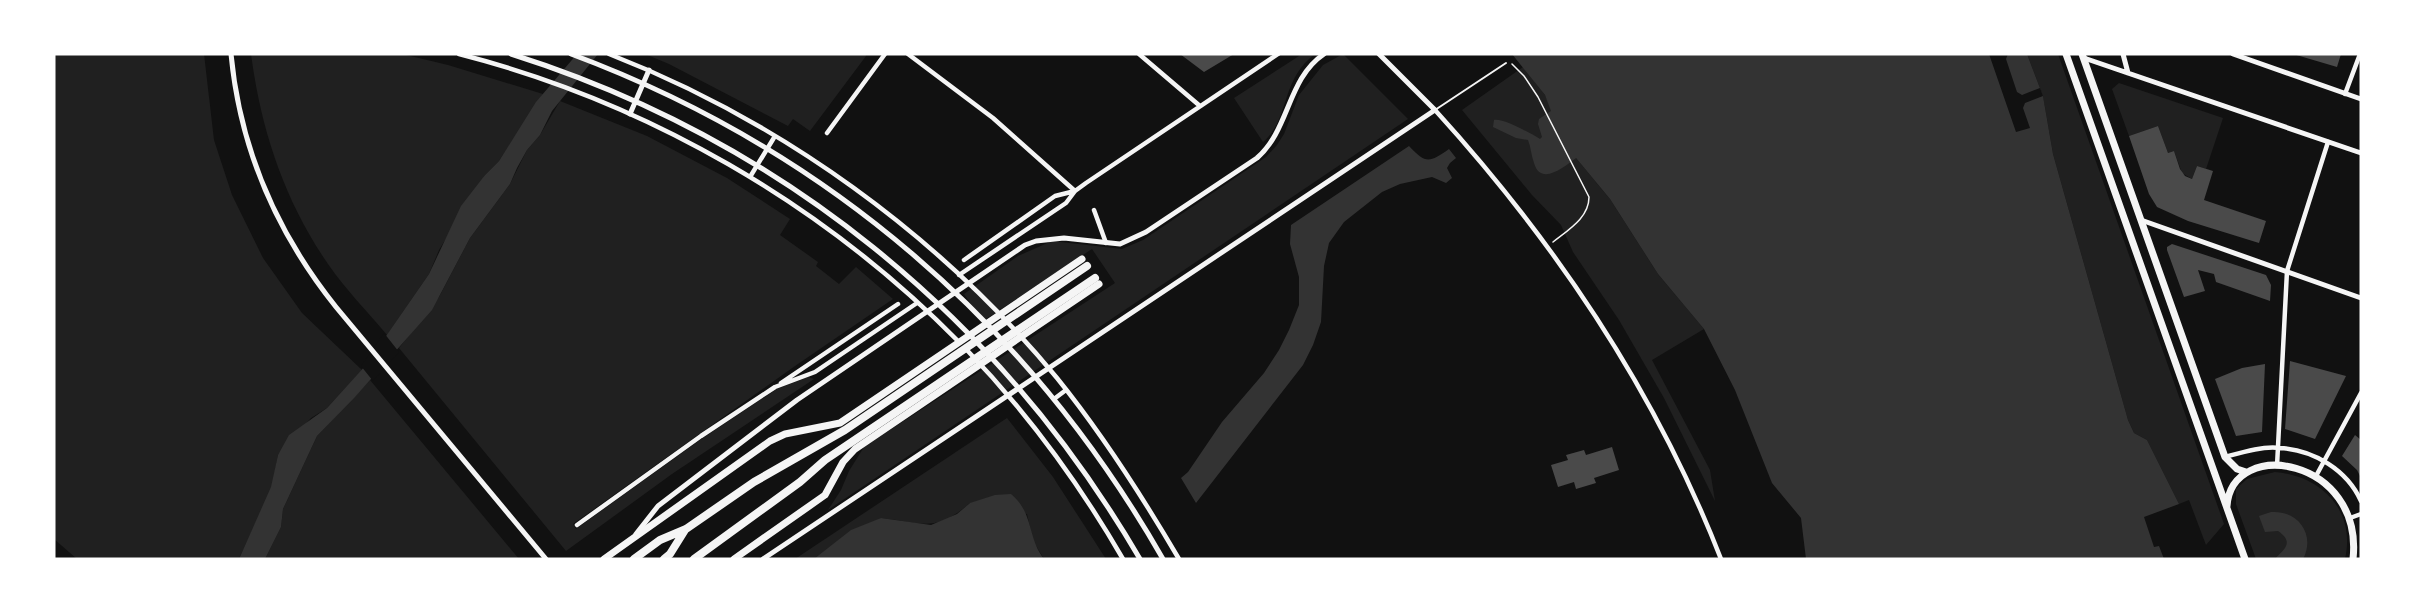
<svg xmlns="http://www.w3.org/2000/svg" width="2415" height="613" font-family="'Exo 2',sans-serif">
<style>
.green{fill:#202020}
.water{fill:#333}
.pier{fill:#111}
.building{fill:#4a4a4a}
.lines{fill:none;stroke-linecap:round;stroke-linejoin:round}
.path{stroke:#f5f5f5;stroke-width:1.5}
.service{stroke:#f5f5f5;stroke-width:2}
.minor{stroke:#f5f5f5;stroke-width:4.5}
.tertiary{stroke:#f5f5f5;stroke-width:5}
.primary{stroke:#f5f5f5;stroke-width:7}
.trunk{stroke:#f5f5f5;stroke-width:8}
</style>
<rect width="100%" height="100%" fill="#111"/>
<!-- green -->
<path class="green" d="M 54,54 L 204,54 L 214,140 L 232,195 L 263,258 L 302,313 L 362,370 L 327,408 L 311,418 L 278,455 L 272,487 L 239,559 L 77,559 L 54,539 Z
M 251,54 L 402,54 L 448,65 L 543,94 L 499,161 L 485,175 L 439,250 L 429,274 L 387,335 C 367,311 345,289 328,264 C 284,200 261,130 251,54 Z
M 645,54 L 865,54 L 866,56 L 810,131 L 793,119 L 788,126 L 669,64 Z
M 1302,54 L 1315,54 C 1280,80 1290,120 1263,142 L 1234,98 Z
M 1343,54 L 1408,119 L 828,510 L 841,490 L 849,471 L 864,447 L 1115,283 L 1092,249 L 983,321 L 964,294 L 1018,256 L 1052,241 L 1122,249 L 1143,240 L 1266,157 L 1277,145 L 1284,134 L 1299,95 L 1323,65 Z
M 2027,54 L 2058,54 L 2224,524 L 2206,545 L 2189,500 L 2179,504 L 2147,440 L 2134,433 L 2128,420 L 2053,154 L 2043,96 Z
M 1523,67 L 1545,95 L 1576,158 L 1610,199 L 1658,274 L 1704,329 L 1652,360 L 1710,470 L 1715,501 L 1664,398 L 1619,320 L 1573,252 L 1561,225 L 1532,195 L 1462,110 Z
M 2119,83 L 2223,118 L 2206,169 L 2197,166 L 2192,179 L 2182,173 L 2174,151 L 2168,153 L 2158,126 L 2129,136 L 2112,89 Z
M 560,101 L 647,136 L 727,178 L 790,219 L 780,235 L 818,262 L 816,266 L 839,284 L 856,267 L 893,299 L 795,366 L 573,524 L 576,529 L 700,440 L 777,389 L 808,377 L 814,379 L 672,474 L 566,551 L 399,348 L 439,297 L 470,238 L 510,184 L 527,150 L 540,135 Z
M 370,380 L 519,559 L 265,559 L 281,527 L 283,509 L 317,436 Z
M 1007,418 L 1053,477 L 1106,559 L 1044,559 L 1033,541 L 1027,514 L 970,503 C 935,533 923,523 881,518 L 814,559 L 795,559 Z
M 2275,472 C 2322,476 2356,511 2345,559 L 2256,559 L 2236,504 L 2236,489 L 2247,479 Z"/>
<!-- water -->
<path class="water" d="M 577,54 L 598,54 L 552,111 L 540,135 L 527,150 L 517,168 L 510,184 L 470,238 L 432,310 L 355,397 L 317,436 L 283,509 L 281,527 L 265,559 L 239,559 L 271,487 L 278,455 L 289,435 L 327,408 L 366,365 L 429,274 L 461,206 L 485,175 L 499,161 L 536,102 Z
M 1512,54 L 2027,54 L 2043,96 L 2053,154 L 2128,420 L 2134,433 L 2147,440 L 2179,504 L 2144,517 L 2154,547 L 2159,546 L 2164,559 L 1806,559 L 1801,518 L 1772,483 L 1735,390 L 1704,329 L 1658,274 L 1610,199 L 1576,158 C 1565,166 1541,187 1534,163 C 1531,155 1531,147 1528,140 L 1516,138 L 1493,127 L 1494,120 C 1503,118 1530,133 1540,139 L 1542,137 L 1538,124 L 1539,119 L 1551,111 L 1545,95 Z
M 1409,146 C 1426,164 1429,163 1449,149 L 1456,158 L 1450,163 L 1447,168 L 1452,178 L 1446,183 L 1432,177 L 1400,184 L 1382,192 L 1344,222 L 1329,243 L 1324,266 L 1321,322 L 1313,345 L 1303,365 L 1196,503 L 1181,478 L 1188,472 L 1222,422 L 1264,373 L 1279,350 L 1289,330 L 1299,305 L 1299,277 L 1290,244 L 1291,225 Z
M 1011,494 C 1034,513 1027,537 1044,559 L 814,559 L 851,530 L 881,518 L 931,525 L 957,514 L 970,503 L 995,495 Z
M 2271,512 C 2298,510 2316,535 2303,559 L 2275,559 C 2282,551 2296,543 2278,531 L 2265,532 L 2259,516 Z"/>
<!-- pier -->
<path class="pier" d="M 1989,54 L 2008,54 L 2006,59 L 2017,92 L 2022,95 L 2040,88 L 2043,96 L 2025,103 L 2023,108 L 2030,128 L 2016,132 Z
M 384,333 L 399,352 L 373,381 L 361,366 Z"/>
<!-- building -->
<path class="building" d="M 1180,54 L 1234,54 L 1204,72 Z
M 2293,54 L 2341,54 L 2337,67 Z
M 2158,126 L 2168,153 L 2174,151 L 2180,169 L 2185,176 L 2192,179 L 2197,166 L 2213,171 L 2204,200 L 2266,221 L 2259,243 L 2188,221 L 2157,207 L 2149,194 L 2129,136 Z
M 2172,244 L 2266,275 L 2271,285 L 2270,301 L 2216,282 L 2214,274 L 2198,270 L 2205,291 L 2184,297 L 2167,250 L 2167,247 Z
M 2290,361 L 2346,376 L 2315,439 L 2285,429 Z
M 2265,364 L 2262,432 L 2236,436 L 2215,379 L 2242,368 Z
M 2355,435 L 2361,440 L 2361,478 L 2357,470 L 2342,456 Z
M 1612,447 L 1619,470 L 1594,478 L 1596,483 L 1576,489 L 1574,482 L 1558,487 L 1551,465 L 1568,460 L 1566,455 L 1584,450 L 1586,455 Z"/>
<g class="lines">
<!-- path -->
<path class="path" d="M 1512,64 L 1524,76 L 1538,97 L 1589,197 C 1589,218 1568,230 1553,242"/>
<!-- service -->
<path class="service" d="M 1435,110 L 1506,63"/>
<!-- minor -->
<path class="minor" d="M 459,54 C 647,102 823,204 959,342
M 609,54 C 781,121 939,235 1057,378 C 1103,435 1142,496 1179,559
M 908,54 L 993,118 L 1075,191
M 1139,54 L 1200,106
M 2345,94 L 2360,54
M 1435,110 C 1555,242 1656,392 1721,559
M 827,133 L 885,54
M 750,177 L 775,136
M 1094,210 L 1106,243
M 964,260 L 1055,196 L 1075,191
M 959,275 L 1066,203 L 1075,191 L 1086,183 L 1278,54
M 965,348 C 1026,411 1079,483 1123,559
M 781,383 L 898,304
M 1054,399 L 1066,390
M 2225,457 C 2243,452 2262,446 2280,448 C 2314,450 2347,470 2361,501
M 2277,466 L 2287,271 L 2328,142
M 2316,476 L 2361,393
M 2350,518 L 2361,514
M 577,525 L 701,436 L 775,387 L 815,372 L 917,303"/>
<!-- tertiary -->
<path class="tertiary" d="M 231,54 C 240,149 276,232 336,307 L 546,559
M 511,54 C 780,139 998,316 1140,559
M 571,54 C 826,149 1028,323 1163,559
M 2123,54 L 2128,73
M 2233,54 L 2361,99
M 2084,58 L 2361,153
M 630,114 L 649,70
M 2141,220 L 2361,298
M 636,534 L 658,506 L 797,400 L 1025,245 L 1036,241 L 1064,238 L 1120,244 L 1146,232 L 1257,158 C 1290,129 1287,79 1324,54
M 763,559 L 1435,110 L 1379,54"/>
<!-- primary -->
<path class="primary" d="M 2066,54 L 2245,559
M 2082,54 L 2225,457 L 2237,469 L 2246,472
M 2227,506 C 2232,436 2364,458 2353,559
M 604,559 L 770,441 L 785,434 L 840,423 L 1082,259
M 734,559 L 825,495 L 843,462 L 855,449 L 1099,284"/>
<!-- trunk -->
<path class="trunk" d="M 634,559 L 660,540 L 686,529 L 754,482 L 845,430 L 1087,266
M 664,559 L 670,554 L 685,530
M 694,559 L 800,482 L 825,460 L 1095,278"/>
</g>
<!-- border -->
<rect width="2415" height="613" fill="none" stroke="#ffffff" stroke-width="111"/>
</svg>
